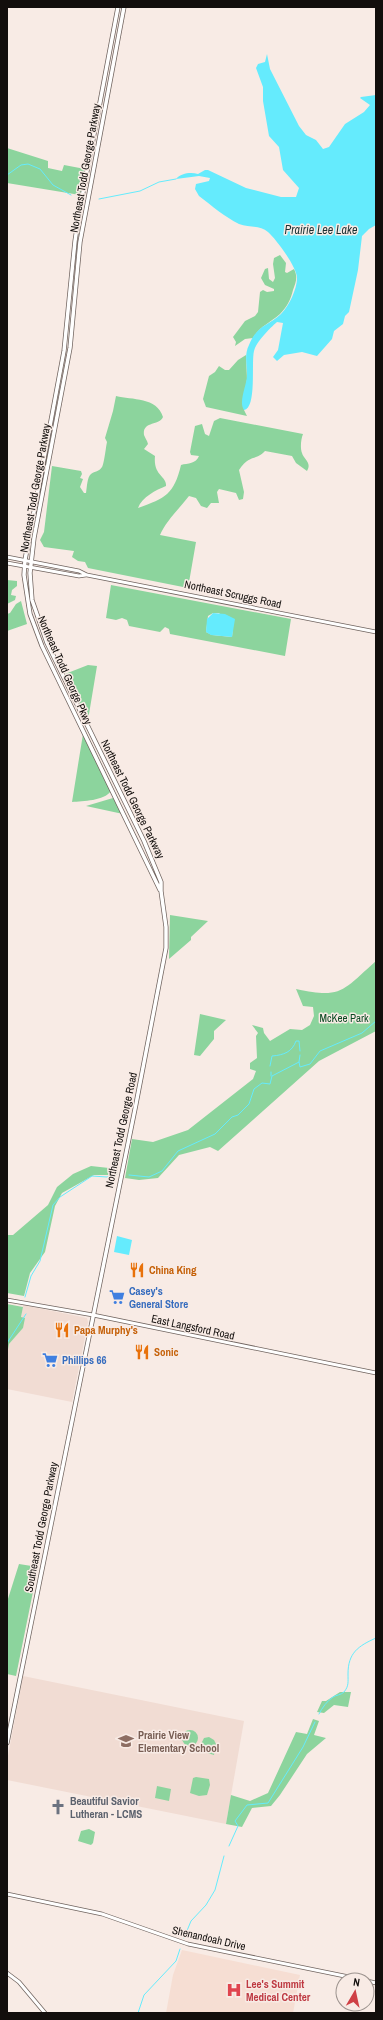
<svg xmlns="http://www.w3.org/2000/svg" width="383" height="2020" font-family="'Archivo Narrow',sans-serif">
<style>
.built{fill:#f1dcd3}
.medical{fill:#f6ded3}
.green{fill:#8cd49d;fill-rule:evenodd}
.water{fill:#65ebfd}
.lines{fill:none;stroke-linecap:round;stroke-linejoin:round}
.stream{stroke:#65ebfd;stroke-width:1}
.tertiary-casing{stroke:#70645f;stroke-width:4.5}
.secondary-casing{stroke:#70645f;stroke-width:5}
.tertiary{stroke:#fff;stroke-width:3}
.secondary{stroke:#fff;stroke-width:3.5}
.labels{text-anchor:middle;stroke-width:3;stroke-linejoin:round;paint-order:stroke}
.street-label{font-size:11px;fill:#120e0c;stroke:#f8ebe5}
.park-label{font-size:11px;fill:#094922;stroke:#f8ebe5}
.food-label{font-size:11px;font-weight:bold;fill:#c56008;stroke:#f8ebe5;text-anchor:start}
.shop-label{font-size:11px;font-weight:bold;fill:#366cbe;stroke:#f8ebe5;text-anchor:start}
.education-label{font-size:11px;font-weight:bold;fill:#785e54;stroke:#f8ebe5;text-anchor:start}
.worship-label{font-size:11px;font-weight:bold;fill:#5b616d;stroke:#f8ebe5;text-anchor:start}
.health-label{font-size:11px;font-weight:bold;fill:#be3a42;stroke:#f8ebe5;text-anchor:start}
.water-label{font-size:12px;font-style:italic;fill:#1b3235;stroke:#f8ebe5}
</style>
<rect width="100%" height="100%" fill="#f8ebe5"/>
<!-- built -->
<path class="built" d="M 23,1305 L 87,1318 L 88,1322 L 72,1402 L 7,1389 L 7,1355 L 9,1344 L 23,1328 L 21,1318 Z
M 23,1676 L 244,1721 L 226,1824 L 7,1780 L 7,1761 Z"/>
<!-- medical -->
<path class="medical" d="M 182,1950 L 300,1975 L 293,2013 L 166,2013 L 173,1975 Z"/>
<!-- green -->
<path class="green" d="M 7,148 L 48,161 L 48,168 L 62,171 L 64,165 L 85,169 L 80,195 L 7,183 Z
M 280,255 L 286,263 L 285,272 L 287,273 L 294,269 C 298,277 296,282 293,290 C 291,299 287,307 280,314 C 270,323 260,326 253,338 L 245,339 L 235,346 L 236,342 L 233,337 L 245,321 L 255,316 L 258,312 L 260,292 L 263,290 L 267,292 L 274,291 L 274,289 L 265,285 L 261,278 L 265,269 L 268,268 L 269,279 L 273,282 L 275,278 L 273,264 L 274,258 Z
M 246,355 L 247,379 L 244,410 L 247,416 L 206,407 L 203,399 L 209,376 L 215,372 L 219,366 L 225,370 L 229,370 L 238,360 Z
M 116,396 C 132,400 157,397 163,417 C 159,426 142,421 144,435 C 145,438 147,440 148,444 L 144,449 L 155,456 C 153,476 167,476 166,486 C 156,490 142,497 138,508 C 166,498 174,494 181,465 C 188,463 196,464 199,456 L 191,455 L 190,452 L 195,426 L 202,424 L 205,434 L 209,436 L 214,421 L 220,418 L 303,434 C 301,439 300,448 302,453 C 304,460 312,462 307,471 L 296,463 L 292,456 L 265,451 C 256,461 250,454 239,470 L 244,492 L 243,499 L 239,500 L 236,493 L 219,489 L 217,492 L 219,503 L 211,503 L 207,508 L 201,506 L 196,498 L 189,496 C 179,509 166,521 160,535 L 196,542 L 188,588 L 88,568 L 85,562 L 78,561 L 72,557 L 74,551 L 44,547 L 40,540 L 44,532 L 52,466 L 81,471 L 82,474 L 80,478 L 83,479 L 80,487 L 84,493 L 86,493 C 87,488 87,477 91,474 C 95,471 99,472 102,467 C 104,465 106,446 107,442 L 105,438 L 113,411 Z
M 7,580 L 17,581 L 17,586 L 12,590 L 11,595 L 16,596 L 15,600 L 7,604 Z
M 111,585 L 291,619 L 285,656 L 170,634 L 169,629 L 165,627 L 160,632 L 129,626 L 127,620 L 122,618 L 116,620 L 106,618 ZM 213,613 L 219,613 L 233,627 L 232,637 L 212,635 L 206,632 L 208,616 Z
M 21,601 L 27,624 L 7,631 L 7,614 L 10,613 L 16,604 Z
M 88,665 L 97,666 L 88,720 L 65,674 Z
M 83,734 L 111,791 C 104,801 83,801 72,802 Z
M 113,798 L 123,814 L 86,806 Z
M 170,915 L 208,921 L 191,937 L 191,940 L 169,959 Z
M 376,961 L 376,1031 L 319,1061 L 218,1151 L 210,1147 L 179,1155 L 158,1178 L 139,1180 L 125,1178 L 132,1139 L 153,1142 L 188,1130 L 253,1079 L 256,1071 L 250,1069 L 250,1063 L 257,1058 L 256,1036 L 258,1033 L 252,1025 L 263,1028 L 264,1033 L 270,1041 L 290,1029 L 302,1030 L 310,1025 L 314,1016 L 313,1007 L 303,1006 L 296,989 C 342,999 342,991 376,961 Z
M 200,1014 L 226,1020 L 214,1031 L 214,1039 L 200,1056 L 194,1055 Z
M 91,1166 L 118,1169 L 117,1175 L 94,1175 L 62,1193 L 55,1206 L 45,1252 L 30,1273 L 24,1296 L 7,1293 L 7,1235 L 13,1235 L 48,1205 L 57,1187 L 73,1174 Z
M 7,1304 L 23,1307 L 21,1317 L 25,1318 L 23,1328 L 9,1344 L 7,1355 Z
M 19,1564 L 38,1567 L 16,1676 L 7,1674 L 7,1602 Z
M 340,1692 L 351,1692 L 348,1707 L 334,1705 L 324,1713 L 317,1712 L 322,1701 L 326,1701 Z
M 313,1719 L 319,1721 L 314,1735 L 326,1738 L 307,1754 L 280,1795 L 271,1806 L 252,1808 L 242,1827 L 226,1824 L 231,1795 L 250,1801 L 268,1793 L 296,1732 L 307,1734 Z
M182 1738a8 8 0 1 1 16 0a8 8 0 1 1-16 0Z
M 209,1737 L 214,1740 L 216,1744 L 214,1755 L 201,1751 L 199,1748 L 204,1738 Z
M 196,1777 L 209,1779 L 210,1785 L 207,1795 L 199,1796 L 190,1793 L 193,1778 Z
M 157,1786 L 171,1789 L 169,1801 L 155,1798 Z
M 89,1829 L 95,1832 L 93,1843 L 91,1845 L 78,1841 L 81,1831 Z"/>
<!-- water -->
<path class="water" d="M 267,54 L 270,69 L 299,126 L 306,135 L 316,140 L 323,149 L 329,147 L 345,124 L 364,112 L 370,105 L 360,98 L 361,97 L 376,95 L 376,225 L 369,229 L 362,236 L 358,270 L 349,312 L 345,316 L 343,324 L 334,331 L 332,339 L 317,356 L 302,352 L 284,355 L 277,361 L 273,357 L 278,350 L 283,323 L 277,322 C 270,328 256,342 254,351 C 251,363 257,408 244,410 C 238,402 247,385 247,375 C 247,364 244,355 249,345 C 257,325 268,326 281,314 C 289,306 297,289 297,278 C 297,267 276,239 268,232 C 260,225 249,228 239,224 C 225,217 212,206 199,196 L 195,189 L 196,184 L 209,181 L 210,178 L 199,176 L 176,179 C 181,173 191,172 198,174 L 205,170 L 208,170 L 246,188 L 281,197 L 296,197 L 299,188 L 283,170 L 279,147 L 269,136 L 263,101 L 263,87 L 256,68 L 258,64 L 265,62 Z
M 213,613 L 225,614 L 235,619 L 232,637 L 211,635 L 206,632 L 207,619 Z
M 117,1236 L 132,1240 L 129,1255 L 114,1252 Z"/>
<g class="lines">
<!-- stream -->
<path class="stream" d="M 7,175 L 21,165 L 28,164 L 40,169 L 53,185 L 71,195
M 99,199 L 140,191 L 159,182 L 176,179
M 299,1062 L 300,1055
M 270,1066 L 272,1056 C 284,1055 292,1052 296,1041 L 299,1041 L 300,1051
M 271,1072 L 271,1076
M 129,1175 L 149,1177 L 162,1171 L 178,1151 L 215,1134 L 232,1117 L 238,1115 L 249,1104 L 254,1089 L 262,1083 L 270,1084 L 272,1076 L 299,1062 L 300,1067 L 310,1064 L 320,1051 L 362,1033 L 376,1021
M 25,1297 L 31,1276 L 40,1261 L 53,1205 L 60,1197 L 92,1176 L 107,1177 L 114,1174
M 7,1343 L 26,1314
M 319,1714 C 322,1708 327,1701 333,1697 C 336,1695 341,1695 344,1692 C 349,1686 348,1682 348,1674 C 348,1653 358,1646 376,1638
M 229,1846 L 238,1826 L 235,1821 L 247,1805 L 268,1803 L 303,1747 L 315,1722
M 184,1938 L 191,1921 L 206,1905 L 215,1890 L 224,1856
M 138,2013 L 144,1995 L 176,1961 L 180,1949"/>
<defs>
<path id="tertiary" d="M 7,557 L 79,571 L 87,575 L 376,632
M 7,563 L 79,576 L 86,575
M 7,1300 L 93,1315 L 376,1373
M 7,1894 L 102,1914 L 188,1944 L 364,1980
M 7,1973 L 19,1982 L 45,2013
M 367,1981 L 376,1983"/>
<path id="secondary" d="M 118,7 L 80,208 L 75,241 L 64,351 L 25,560 L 24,575 L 30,614 L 42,646 L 160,890
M 7,1743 L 136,1104 L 166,948 L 166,927 L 161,891 L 161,882 L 144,841 L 47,643 L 32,600 L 30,573 L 34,538 L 70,348 L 80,242 L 124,7"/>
</defs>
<!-- tertiary casing -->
<use href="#tertiary" class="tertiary-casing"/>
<!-- secondary casing -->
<use href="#secondary" class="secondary-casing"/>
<!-- tertiary -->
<use href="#tertiary" class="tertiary"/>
<!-- secondary -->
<use href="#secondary" class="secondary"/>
</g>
<!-- icons -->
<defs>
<symbol id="restaurant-bare" viewBox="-9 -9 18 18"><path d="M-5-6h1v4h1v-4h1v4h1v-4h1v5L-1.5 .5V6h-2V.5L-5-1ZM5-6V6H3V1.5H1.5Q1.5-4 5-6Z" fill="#e8710a" stroke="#f8ebe5" stroke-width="2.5" paint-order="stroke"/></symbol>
<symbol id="supermarket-bare" viewBox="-9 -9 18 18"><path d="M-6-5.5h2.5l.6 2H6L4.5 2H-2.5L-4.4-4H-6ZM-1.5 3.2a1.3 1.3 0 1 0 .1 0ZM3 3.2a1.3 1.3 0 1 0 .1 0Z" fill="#3f7fe0" stroke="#f8ebe5" stroke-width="2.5" paint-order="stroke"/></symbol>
<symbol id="school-bare" viewBox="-9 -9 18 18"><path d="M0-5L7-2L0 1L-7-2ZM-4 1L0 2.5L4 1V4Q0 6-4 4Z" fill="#8d6e63" stroke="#f8ebe5" stroke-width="2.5" paint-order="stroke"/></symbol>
<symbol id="church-bare" viewBox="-9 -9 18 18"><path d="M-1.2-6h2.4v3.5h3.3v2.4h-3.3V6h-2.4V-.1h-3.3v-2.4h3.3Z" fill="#6b7280" stroke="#f8ebe5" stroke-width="2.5" paint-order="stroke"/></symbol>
<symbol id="hospital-bare" viewBox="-9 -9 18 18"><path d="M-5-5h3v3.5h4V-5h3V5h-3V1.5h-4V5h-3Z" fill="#e0444e" stroke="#f8ebe5" stroke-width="2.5" paint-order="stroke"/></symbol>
</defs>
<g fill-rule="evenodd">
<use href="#restaurant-bare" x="126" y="1259" width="22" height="22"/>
<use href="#supermarket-bare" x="106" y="1286" width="22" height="22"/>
<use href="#restaurant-bare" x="51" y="1319" width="22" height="22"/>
<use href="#restaurant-bare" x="131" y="1341" width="22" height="22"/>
<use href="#supermarket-bare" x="39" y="1349" width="22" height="22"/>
<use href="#school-bare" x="115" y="1730" width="22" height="22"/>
<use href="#church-bare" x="47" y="1796" width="22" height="22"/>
<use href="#hospital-bare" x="223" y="1979" width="22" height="22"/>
</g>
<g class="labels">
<!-- street labels -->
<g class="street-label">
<text transform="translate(85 168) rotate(-80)" y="4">Northeast Todd George Parkway</text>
<text transform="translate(35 488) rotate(-80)" y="4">Northeast Todd George Parkway</text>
<text transform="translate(233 594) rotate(12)" y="4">Northeast Scruggs Road</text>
<text transform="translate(65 670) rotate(66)" y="4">Northeast Todd George Pkwy</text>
<text transform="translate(133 799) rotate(64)" y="4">Northeast Todd George Parkway</text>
<text transform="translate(121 1130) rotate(-78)" y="4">Northeast Todd George Road</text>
<text transform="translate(193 1327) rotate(12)" y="4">East Langsford Road</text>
<text transform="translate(41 1527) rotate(-79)" y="4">Southeast Todd George Parkway</text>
<text transform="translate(209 1938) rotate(13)" y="4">Shenandoah Drive</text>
</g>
<!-- park labels -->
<g class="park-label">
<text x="344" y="1022">McKee Park</text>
</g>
<!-- food labels -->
<g class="food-label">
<text x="149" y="1274">China King</text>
<text x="74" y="1334">Papa Murphy's</text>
<text x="154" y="1356">Sonic</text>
</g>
<!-- shop labels -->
<g class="shop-label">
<text x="129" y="1295">Casey's<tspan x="129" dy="13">General Store</tspan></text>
<text x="62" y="1364">Phillips 66</text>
</g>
<!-- education labels -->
<g class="education-label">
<text x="138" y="1739">Prairie View<tspan x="138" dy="13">Elementary School</tspan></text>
</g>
<!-- worship labels -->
<g class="worship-label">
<text x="70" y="1805">Beautiful Savior<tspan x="70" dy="13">Lutheran - LCMS</tspan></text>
</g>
<!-- health labels -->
<g class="health-label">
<text x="246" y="1988">Lee's Summit<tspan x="246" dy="13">Medical Center</tspan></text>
</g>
<!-- water labels -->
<g class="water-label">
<text x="321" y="234">Prairie Lee Lake</text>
</g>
</g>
<!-- border -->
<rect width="383" height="2020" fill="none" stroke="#120e0c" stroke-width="16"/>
<!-- north arrow -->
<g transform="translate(355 1992) rotate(9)"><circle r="19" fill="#f8ebe5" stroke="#9c938e"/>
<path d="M0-3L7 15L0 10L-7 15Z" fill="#cf4045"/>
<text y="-6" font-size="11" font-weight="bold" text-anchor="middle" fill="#120e0c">N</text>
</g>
</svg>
